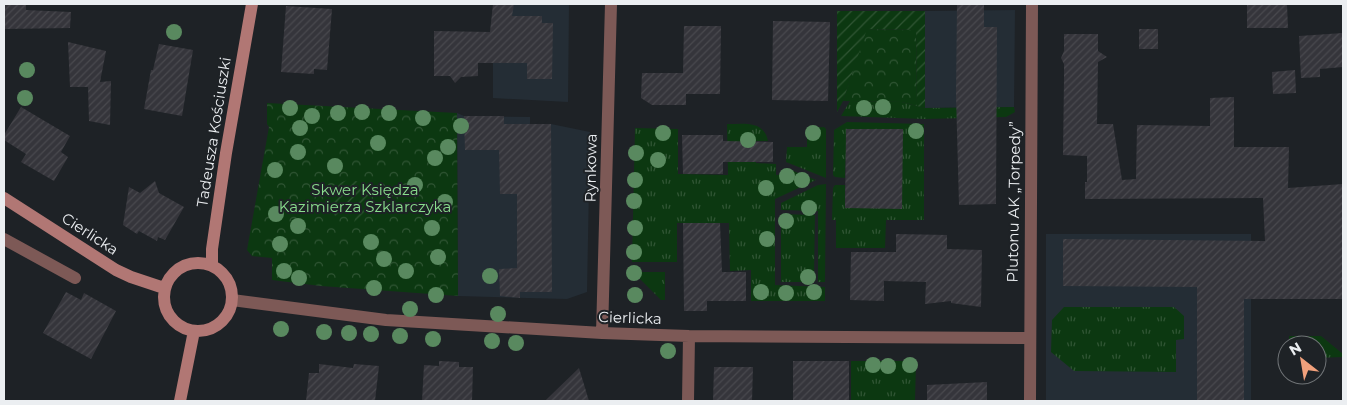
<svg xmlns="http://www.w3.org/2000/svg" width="1347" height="405" font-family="Montserrat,sans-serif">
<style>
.built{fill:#242d35}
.grass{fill:url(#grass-tufts)}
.park{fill:url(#park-crowns)}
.garden{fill:url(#garden-furrows)}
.building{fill:url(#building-hatch)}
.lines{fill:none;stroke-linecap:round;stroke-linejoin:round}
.street{stroke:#7d5956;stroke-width:12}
.secondary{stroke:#b17774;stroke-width:12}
.tree{fill:#59895f}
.labels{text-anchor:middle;stroke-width:4;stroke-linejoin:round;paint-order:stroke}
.street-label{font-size:15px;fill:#ebeef1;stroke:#1e2226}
.park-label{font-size:15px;fill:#89dd8d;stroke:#1e2226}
</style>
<defs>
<pattern id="grass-tufts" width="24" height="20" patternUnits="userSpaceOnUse" patternTransform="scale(1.25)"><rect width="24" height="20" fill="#0c3811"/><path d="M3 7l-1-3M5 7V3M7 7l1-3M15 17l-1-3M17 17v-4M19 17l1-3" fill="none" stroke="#305534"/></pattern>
<pattern id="park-crowns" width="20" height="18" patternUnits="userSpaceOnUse" patternTransform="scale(1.25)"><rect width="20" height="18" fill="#0c3811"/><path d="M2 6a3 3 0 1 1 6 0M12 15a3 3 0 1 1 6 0" fill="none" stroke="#305534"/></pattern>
<pattern id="garden-furrows" width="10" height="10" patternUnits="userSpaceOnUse" patternTransform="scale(1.25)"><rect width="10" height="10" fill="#0c3811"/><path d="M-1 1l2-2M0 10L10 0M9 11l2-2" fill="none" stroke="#305534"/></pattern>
<pattern id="building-hatch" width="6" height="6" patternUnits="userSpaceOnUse" patternTransform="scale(1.25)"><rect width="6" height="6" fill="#35353b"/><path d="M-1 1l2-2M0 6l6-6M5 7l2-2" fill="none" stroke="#49494e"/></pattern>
</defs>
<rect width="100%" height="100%" fill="#1e2226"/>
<!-- built -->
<path class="built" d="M 493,4 L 569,5 L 568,102 L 493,98 Z
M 1015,10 L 1014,107 L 925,108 L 925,11 Z
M 457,113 L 464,116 L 530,117 L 530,124 L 551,124 L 590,132 L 587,292 L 567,299 L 458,296 Z
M 1046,234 L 1251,234 L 1251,401 L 1046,401 Z"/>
<!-- grass -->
<path class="grass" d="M 850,101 L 902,102 L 925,108 L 1014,107 L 1015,112 L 1006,117 L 924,119 L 841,116 Z
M 847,122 L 924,124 L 924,220 L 886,220 L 885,248 L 836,248 L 836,220 L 832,220 L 833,188 L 835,185 L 845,185 L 845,208 L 903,129 L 847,129 L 845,178 L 835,177 L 833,175 L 834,130 Z
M 727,124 C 744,124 764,120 768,141 L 756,141 L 756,163 L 776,164 L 776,175 L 786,174 L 786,168 L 816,180 L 775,199 L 775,285 L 825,287 L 825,301 L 751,301 L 751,270 L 730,271 L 729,223 L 677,223 L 677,262 L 632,262 L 635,128 L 678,129 L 678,174 L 728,175 Z
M 824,127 L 826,129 L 826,178 L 786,162 L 787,147 L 807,147 L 807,128 Z
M 826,184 L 825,282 L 818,282 L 818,211 L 781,210 L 781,203 L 818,185 Z
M 781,214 L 815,215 L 814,282 L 781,282 Z
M 632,272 L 665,272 L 665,300 L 661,300 L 640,279 L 631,277 Z
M 1064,307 L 1174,307 L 1184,316 L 1184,339 L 1176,340 L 1176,372 L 1074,371 L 1051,352 L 1052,320 Z
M 1289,336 L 1321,336 L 1343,354 L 1343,357 L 1317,358 L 1317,345 L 1289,345 Z
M 851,361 L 916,361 L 915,401 L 851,401 Z"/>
<!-- park -->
<path class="park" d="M 866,29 L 916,30 L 917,106 L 902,102 L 843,101 Z
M 267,103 L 457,113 L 458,296 L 321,286 L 272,280 L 272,258 L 252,256 L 247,250 L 269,127 L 267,124 Z"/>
<!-- garden -->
<path class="garden" d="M 837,11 L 925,11 L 925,108 L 917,106 L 916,30 L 867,29 L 843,101 L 837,112 Z
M 349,180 C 377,181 380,215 354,223 L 358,205 L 342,201 L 338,219 C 323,205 329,183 349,180 Z"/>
<!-- building -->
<path class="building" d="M 4,4 L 26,4 L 26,10 L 71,12 L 70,28 L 4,29 Z
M 493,4 L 514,4 L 512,16 L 542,16 L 542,23 L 553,23 L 552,79 L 527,79 L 527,63 L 478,63 L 478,76 L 461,77 L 455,83 L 450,76 L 434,76 L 434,31 L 490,32 Z
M 957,4 L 984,4 L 984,27 L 997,27 L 996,204 L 959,205 L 956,96 Z
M 1247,4 L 1287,4 L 1288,28 L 1247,28 Z
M 286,6 L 332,9 L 327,70 L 314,69 L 314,74 L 281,72 Z
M 773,21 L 830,22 L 828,101 L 772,100 Z
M 684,26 L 721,26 L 720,94 L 686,94 L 686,105 L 652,105 L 641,98 L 642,73 L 683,73 Z
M 1139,29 L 1158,29 L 1158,49 L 1139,49 Z
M 1343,33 L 1343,67 L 1320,69 L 1320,77 L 1301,78 L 1299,36 Z
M 1064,34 L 1098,34 L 1098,51 L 1107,57 L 1098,62 L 1097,124 L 1113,124 L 1122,180 L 1136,179 L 1137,125 L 1210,126 L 1210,98 L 1234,97 L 1234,147 L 1289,147 L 1288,188 L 1343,184 L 1343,299 L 1244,299 L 1244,401 L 1197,401 L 1197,287 L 1063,286 L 1063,239 L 1265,241 L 1263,198 L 1085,199 L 1085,182 L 1087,182 L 1087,156 L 1063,155 L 1064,80 L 1064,64 L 1061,58 L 1064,51 Z
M 68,42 L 106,51 L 100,82 L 111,81 L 110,125 L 89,121 L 88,87 L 70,87 Z
M 159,44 L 193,50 L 182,116 L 144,109 L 151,70 L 153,70 Z
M 1295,70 L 1296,93 L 1273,94 L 1272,72 Z
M 21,107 L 70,136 L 61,152 L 68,157 L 54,181 L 21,162 L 26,154 L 4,140 L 4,135 Z
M 464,116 L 504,116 L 504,124 L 551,124 L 552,292 L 520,292 L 520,298 L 500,296 L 499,269 L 517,268 L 517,194 L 500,194 L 499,150 L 465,150 Z
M 846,129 L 903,129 L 902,209 L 845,208 Z
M 682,135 L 723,135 L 723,141 L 773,142 L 773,162 L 723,162 L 723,174 L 683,174 Z
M 155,181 L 159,193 L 184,207 L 165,240 L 158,237 L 157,241 L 139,231 L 137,234 L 123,225 L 129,187 L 140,193 Z
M 683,223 L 720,223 L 722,272 L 746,272 L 746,301 L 707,301 L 707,311 L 684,311 Z
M 896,234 L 947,235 L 947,249 L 982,250 L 981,307 L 951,303 L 951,301 L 925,304 L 926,282 L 884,281 L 884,301 L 850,300 L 851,252 L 896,252 Z
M 66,292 L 81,300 L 84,293 L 116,311 L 91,359 L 43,333 Z
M 439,361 L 459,362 L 459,367 L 473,367 L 472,401 L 422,401 L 424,365 L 439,366 Z
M 793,361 L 849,361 L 849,401 L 793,401 Z
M 319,364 L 353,368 L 354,364 L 379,366 L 375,401 L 306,401 L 309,373 L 319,373 Z
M 714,367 L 753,367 L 752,401 L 713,401 Z
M 579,368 L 589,401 L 545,401 Z
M 987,382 L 987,401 L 927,401 L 927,385 Z"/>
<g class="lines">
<!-- street -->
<path class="street" d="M 4,239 L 75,278
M 232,300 L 386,320 L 602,333 L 689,336 L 1029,338
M 602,333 L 611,4
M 688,401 L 689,336
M 1030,401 L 1032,4"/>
<!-- secondary -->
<path class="secondary" d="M 4,198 L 116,270 L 131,277 L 164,288
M164 297a34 34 0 1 1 68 0a34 34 0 1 1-68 0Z
M 212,265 L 212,249 L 226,153 L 252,4
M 180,401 L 194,331"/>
</g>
<!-- trees -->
<g class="tree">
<circle cx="174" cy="32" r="8"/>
<circle cx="27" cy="70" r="8"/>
<circle cx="25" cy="98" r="8"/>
<circle cx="883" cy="107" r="8"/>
<circle cx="290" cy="108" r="8"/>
<circle cx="864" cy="108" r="8"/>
<circle cx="362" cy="112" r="8"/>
<circle cx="338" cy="113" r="8"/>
<circle cx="389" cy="113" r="8"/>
<circle cx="312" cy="116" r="8"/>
<circle cx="423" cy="118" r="8"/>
<circle cx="461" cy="126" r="8"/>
<circle cx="300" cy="128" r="8"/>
<circle cx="916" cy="131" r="8"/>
<circle cx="663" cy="133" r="8"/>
<circle cx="813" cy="133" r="8"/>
<circle cx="748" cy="140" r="8"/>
<circle cx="378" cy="143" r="8"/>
<circle cx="448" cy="147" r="8"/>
<circle cx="298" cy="152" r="8"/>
<circle cx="636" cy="153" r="8"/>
<circle cx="435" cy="158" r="8"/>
<circle cx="658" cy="160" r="8"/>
<circle cx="335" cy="166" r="8"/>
<circle cx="275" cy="170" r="8"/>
<circle cx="787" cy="176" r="8"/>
<circle cx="635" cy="180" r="8"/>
<circle cx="802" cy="180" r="8"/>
<circle cx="415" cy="185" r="8"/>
<circle cx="766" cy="188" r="8"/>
<circle cx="634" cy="201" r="8"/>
<circle cx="445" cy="202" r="8"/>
<circle cx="809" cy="208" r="8"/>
<circle cx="276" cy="214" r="8"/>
<circle cx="786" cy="221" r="8"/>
<circle cx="298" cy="226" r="8"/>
<circle cx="432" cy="228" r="8"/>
<circle cx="635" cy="228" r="8"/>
<circle cx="767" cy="239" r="8"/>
<circle cx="371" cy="242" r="8"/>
<circle cx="280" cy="244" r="8"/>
<circle cx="634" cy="252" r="8"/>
<circle cx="438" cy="257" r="8"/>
<circle cx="384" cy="259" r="8"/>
<circle cx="284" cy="271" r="8"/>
<circle cx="406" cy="271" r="8"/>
<circle cx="634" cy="273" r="8"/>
<circle cx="490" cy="276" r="8"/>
<circle cx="808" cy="277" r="8"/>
<circle cx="299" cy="278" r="8"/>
<circle cx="374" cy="288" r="8"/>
<circle cx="761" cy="292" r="8"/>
<circle cx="814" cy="292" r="8"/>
<circle cx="786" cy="293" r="8"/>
<circle cx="436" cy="295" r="8"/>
<circle cx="635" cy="295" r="8"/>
<circle cx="410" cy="309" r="8"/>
<circle cx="498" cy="314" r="8"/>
<circle cx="281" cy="329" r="8"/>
<circle cx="324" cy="332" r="8"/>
<circle cx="349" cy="333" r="8"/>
<circle cx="371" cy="334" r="8"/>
<circle cx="400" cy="336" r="8"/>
<circle cx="433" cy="339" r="8"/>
<circle cx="492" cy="341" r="8"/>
<circle cx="516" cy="343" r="8"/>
<circle cx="668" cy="351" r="8"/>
<circle cx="873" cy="365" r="8"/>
<circle cx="910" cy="365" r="8"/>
<circle cx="888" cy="366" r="8"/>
</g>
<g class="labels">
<!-- street labels -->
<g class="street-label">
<text transform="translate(214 132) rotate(-81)" y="5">Tadeusza Kościuszki</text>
<text transform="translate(591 168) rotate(-89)" y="5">Rynkowa</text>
<text transform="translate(1014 202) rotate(-89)" y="5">Plutonu AK „Torpedy”</text>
<text transform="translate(90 234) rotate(33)" y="5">Cierlicka</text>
<text transform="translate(630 318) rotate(2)" y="5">Cierlicka</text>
</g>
<!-- park labels -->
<g class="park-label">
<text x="365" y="195">Skwer Księdza<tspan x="365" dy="17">Kazimierza Szklarczyka</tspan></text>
</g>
</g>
<!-- border -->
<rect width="1347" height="405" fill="none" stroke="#ebeef1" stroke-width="10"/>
<!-- north arrow -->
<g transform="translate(1302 360) rotate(329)"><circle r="24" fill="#1e2226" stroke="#707477"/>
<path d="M0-4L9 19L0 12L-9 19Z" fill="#f1a17c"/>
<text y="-8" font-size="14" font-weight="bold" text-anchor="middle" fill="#ebeef1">N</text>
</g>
</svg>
